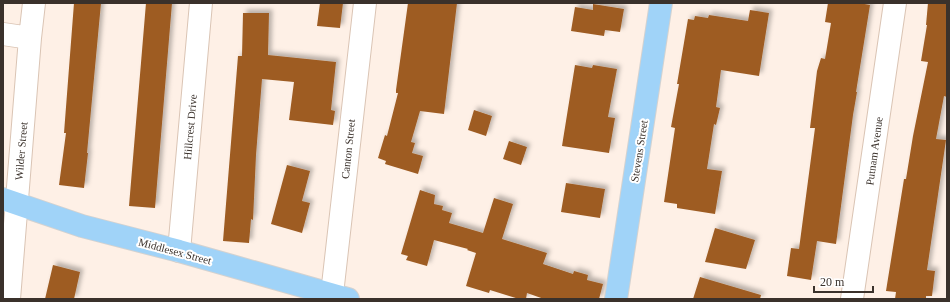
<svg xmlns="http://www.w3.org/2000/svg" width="950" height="302" font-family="Georgia,serif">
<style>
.building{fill:#9e5c22;filter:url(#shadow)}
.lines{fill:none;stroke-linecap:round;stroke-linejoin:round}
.minor-casing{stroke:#dac4b4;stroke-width:24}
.major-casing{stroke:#d4d2d0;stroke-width:24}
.minor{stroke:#fff;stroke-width:22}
.major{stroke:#a0d3f8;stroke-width:22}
.labels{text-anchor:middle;stroke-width:4;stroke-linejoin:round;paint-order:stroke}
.street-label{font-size:11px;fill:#3a312b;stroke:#fff}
</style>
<defs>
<filter id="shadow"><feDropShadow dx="3.5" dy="-3.5" stdDeviation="2" flood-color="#0004"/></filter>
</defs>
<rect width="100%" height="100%" fill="#fef0e6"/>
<!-- building -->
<path class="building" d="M 74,3 L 101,3 L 87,153 L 88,153 L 84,188 L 59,185 L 66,133 L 64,133 Z
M 146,3 L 172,3 L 155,208 L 129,206 Z
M 320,3 L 343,3 L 340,28 L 317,26 Z
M 408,3 L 457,3 L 444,114 L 420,111 L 411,142 L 415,143 L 412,153 L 423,156 L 418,174 L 385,164 L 386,161 L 378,158 L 385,135 L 387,136 L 398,93 L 396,93 L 396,90 Z
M 828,3 L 859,3 L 870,5 L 856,92 L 857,92 L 853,115 L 836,244 L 817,241 L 811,280 L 787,276 L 791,248 L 799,249 L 815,128 L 810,128 L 817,71 L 821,58 L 825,59 L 831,23 L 825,22 Z
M 928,3 L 947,3 L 947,97 L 944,96 L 936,139 L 946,140 L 927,270 L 935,271 L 932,296 L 926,296 L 926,299 L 895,299 L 896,292 L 886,291 L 904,179 L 906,179 L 913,136 L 928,62 L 921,61 L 927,25 L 926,25 Z
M 593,4 L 624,9 L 620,32 L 605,30 L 604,36 L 571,31 L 575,7 L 593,10 Z
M 750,10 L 769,13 L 759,76 L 721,70 L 716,107 L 720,108 L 716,125 L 714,124 L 707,169 L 722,171 L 715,214 L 677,208 L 677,204 L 664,202 L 675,128 L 671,127 L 679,84 L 677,84 L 688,19 L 694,20 L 695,16 L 708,18 L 709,15 L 748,21 Z
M 243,13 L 269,13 L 268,55 L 336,62 L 331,110 L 335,111 L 333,125 L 289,120 L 294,82 L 262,79 L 256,155 L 253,220 L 251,219 L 249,243 L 223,241 L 238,56 L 242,56 Z
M 575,65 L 592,68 L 593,65 L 617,69 L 608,117 L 615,118 L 609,153 L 562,146 Z
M 474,110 L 492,116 L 486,136 L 468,130 Z
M 509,141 L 527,147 L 521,165 L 503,159 Z
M 287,165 L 310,171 L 302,201 L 310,203 L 302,233 L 271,224 Z
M 566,183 L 605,189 L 600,218 L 561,212 Z
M 420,190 L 435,195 L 434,204 L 443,206 L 442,210 L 452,213 L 449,223 L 483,233 L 494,198 L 513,204 L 502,239 L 547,253 L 543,264 L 573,274 L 574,271 L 588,275 L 587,280 L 603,284 L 599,299 L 544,299 L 527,293 L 526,299 L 519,299 L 490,290 L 489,293 L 466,286 L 476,253 L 467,250 L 468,249 L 434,240 L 427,266 L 406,260 L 408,256 L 401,254 Z
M 715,228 L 755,240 L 746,269 L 705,262 Z
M 53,265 L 80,272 L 74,299 L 45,299 Z
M 700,277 L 761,295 L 760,299 L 693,299 Z"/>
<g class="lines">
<defs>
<path id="minor" d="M 3,34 L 30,38
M 179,251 L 201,3
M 332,294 L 365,3
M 9,299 L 30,38 L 34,3
M 852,299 L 895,3"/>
<path id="major" d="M 3,199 L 82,226 L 179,251 L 348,299
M 616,299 L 661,3"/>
</defs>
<!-- minor casing -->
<use href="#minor" class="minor-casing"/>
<!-- major casing -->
<use href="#major" class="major-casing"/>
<!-- minor -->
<use href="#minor" class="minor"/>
<!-- major -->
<use href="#major" class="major"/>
</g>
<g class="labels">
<!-- street labels -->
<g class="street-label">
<text transform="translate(190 127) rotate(-85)" y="4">Hillcrest Drive</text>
<text transform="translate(348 149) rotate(-84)" y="4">Canton Street</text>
<text transform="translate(21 151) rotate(-85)" y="4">Wilder Street</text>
<text transform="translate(639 151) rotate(-81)" y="4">Stevens Street</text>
<text transform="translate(874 151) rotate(-82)" y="4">Putnam Avenue</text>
<text transform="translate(175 251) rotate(15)" y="4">Middlesex Street</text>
</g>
</g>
<!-- border -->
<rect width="950" height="302" fill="none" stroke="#3a312b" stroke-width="8"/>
<!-- scale -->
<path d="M814 286v6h59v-6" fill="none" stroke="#3a312b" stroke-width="2"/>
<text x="820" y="286" font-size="12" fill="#3a312b" stroke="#ffffff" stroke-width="3" paint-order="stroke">20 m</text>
</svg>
